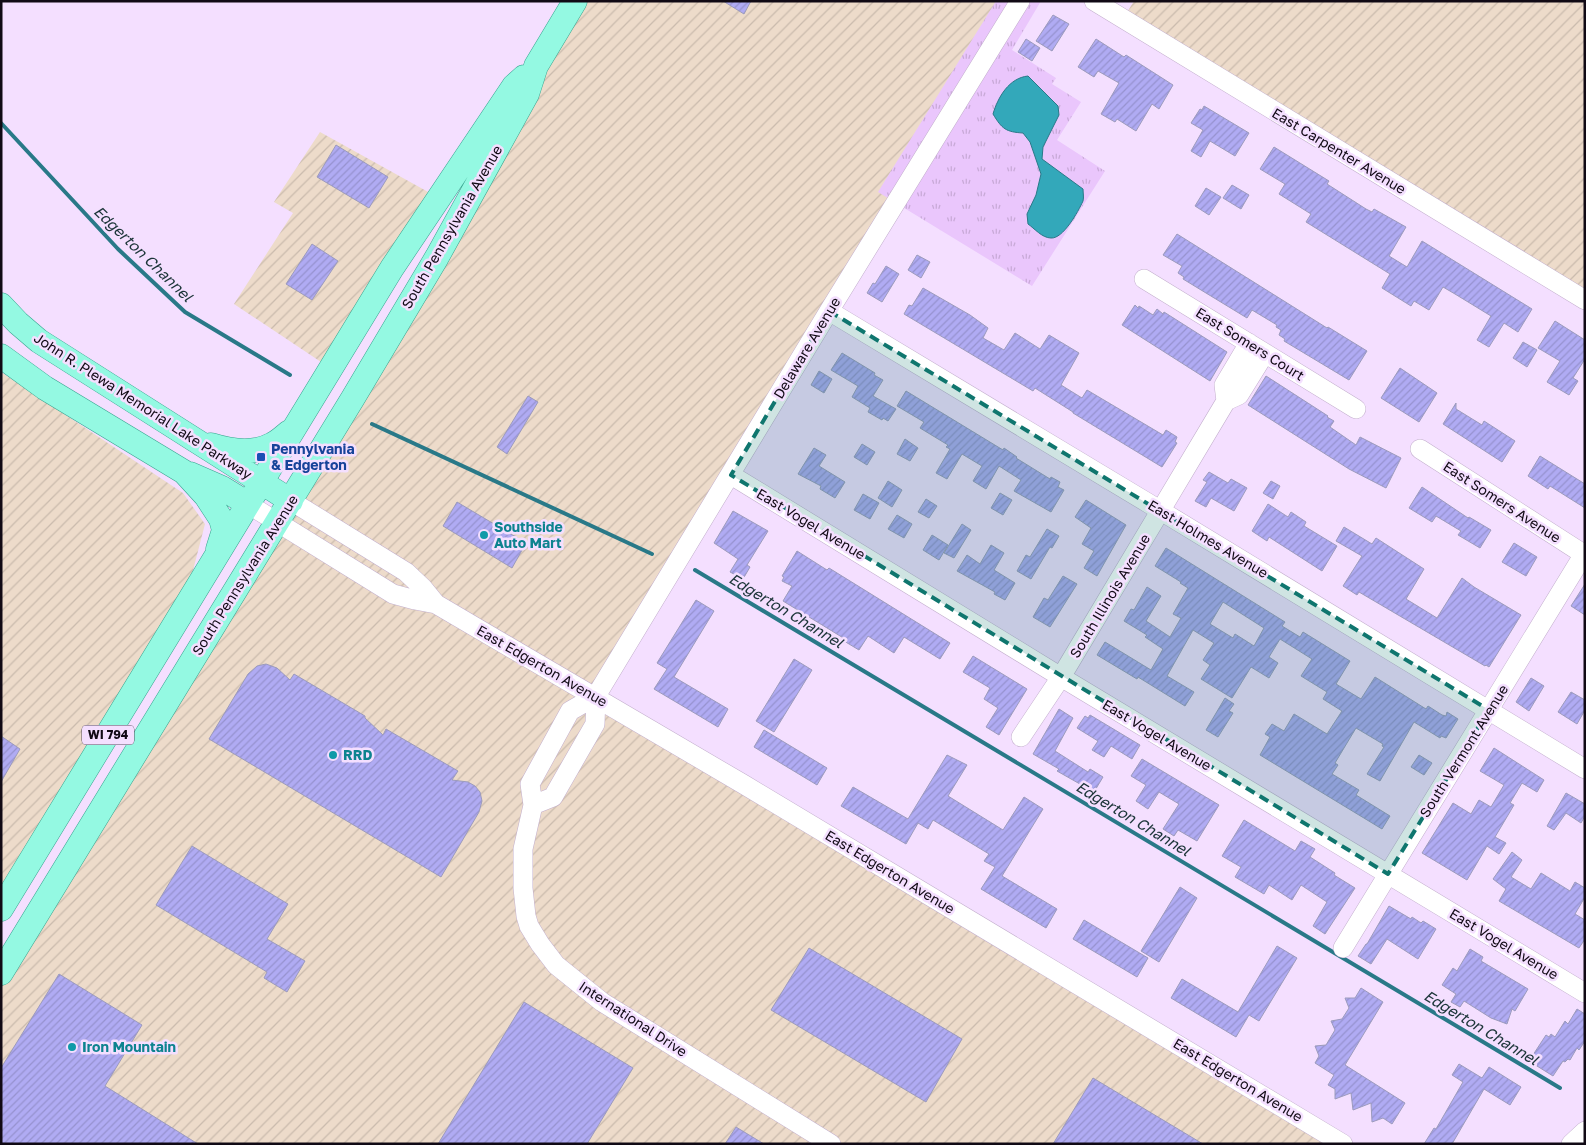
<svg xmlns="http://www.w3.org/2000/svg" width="1586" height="1145" font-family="'Golos Text',sans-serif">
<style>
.industrial{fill:url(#industrial-furrows)}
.park{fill:url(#park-tufts)}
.water{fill:#33a8ba;stroke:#297988}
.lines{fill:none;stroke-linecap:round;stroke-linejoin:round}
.stream{stroke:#297988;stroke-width:4}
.building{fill:url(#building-hatch);stroke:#9c9bbc;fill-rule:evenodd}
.minor-casing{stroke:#c3afcd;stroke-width:20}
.major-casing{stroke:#38a38e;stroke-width:25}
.minor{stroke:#fff;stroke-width:19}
.major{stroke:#94f9e2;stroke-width:24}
.marked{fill:#0f766e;fill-opacity:0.2;stroke:#0f766e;stroke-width:4;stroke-dasharray:10 6;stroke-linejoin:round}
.transit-dot{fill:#1a4fb4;stroke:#f4dfff;stroke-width:2}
.culture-dot{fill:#0f9aa8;stroke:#f4dfff;stroke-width:2}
.labels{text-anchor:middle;stroke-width:5;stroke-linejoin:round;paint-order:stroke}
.shield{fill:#f4dfff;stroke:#554a5b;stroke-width:1}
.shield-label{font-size:12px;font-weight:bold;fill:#110a15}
.street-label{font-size:14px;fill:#110a15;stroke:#f4dfff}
.transit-label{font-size:14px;font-weight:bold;fill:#164399;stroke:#f4dfff;text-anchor:start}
.culture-label{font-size:14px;font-weight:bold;fill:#0d838f;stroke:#f4dfff;text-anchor:start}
.water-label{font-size:15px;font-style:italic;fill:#1b3438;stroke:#f4dfff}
</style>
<defs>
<pattern id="industrial-furrows" width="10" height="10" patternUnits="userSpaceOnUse" patternTransform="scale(1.25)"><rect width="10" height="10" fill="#eddbca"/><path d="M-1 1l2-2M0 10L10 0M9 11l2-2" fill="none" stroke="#cabbad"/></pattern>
<pattern id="park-tufts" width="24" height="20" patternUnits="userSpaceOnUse" patternTransform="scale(1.25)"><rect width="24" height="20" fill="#eac6fc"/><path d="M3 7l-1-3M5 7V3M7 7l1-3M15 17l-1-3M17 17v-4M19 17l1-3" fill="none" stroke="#c8a9d7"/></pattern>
<pattern id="building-hatch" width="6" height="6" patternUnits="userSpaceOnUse" patternTransform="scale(1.25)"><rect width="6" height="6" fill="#b0abf3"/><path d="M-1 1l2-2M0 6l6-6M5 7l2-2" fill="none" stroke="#9692cf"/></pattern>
</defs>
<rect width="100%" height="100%" fill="#f4dfff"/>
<!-- industrial -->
<path class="industrial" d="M 575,1 L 1035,1 L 895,203 L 596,696 L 1343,1144 L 1,1144 L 1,973 Z
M 1134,1 L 1585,1 L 1585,300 L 1123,19 Z
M 320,132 L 430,193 L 324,364 L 234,304 L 293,213 L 274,202 Z
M 1,372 L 183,493 L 205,524 L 190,582 L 1,894 Z"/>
<!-- park -->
<path class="park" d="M 996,1 L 1041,1 L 1012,50 L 1056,78 L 1052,84 L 1081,102 L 1057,140 L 1105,171 L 1032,286 L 878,192 Z"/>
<!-- water -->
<path class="water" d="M 1028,76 L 1058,106 L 1059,115 L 1043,147 L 1042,159 L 1083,189 C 1083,193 1084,197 1083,201 C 1078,212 1063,239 1051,238 C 1042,238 1034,228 1028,224 L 1027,214 L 1036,195 L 1041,174 L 1030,142 L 1023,133 C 1006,132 1002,129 993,114 C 998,97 1009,78 1028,76 Z"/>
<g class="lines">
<!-- stream -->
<path class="stream" d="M 1,123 L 118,249 L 185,312 L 290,375
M 372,424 L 652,554
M 695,570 L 1560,1088"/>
</g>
<!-- building -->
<path class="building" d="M 723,1 L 751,1 L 744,14 Z
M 1053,15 L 1069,24 L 1052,51 L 1036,41 Z
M 1026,39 L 1040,48 L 1032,61 L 1018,52 Z
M 1096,39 L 1124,57 L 1126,55 L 1173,85 L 1159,109 L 1152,104 L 1136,131 L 1117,119 L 1115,122 L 1101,114 L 1119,83 L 1098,71 L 1094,77 L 1078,67 Z
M 1204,106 L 1249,133 L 1235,156 L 1210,141 L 1201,157 L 1191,151 L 1203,130 L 1191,123 L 1200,109 L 1202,110 Z
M 336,145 L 388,177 L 369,208 L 317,177 Z
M 1274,147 L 1329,181 L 1327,184 L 1366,209 L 1372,212 L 1374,209 L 1406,227 L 1389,256 L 1407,267 L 1422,241 L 1532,309 L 1518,332 L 1504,323 L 1489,347 L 1477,340 L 1491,316 L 1455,294 L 1443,287 L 1429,310 L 1414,301 L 1411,306 L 1382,288 L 1390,274 L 1306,222 L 1311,214 L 1279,194 L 1285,184 L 1260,169 Z
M 1232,185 L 1249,195 L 1241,209 L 1223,198 Z
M 1206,188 L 1221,197 L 1209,215 L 1195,206 Z
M 1177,234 L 1327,328 L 1328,327 L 1367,351 L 1349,380 L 1284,341 L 1285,339 L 1279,335 L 1281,330 L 1276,327 L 1277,325 L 1252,310 L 1247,318 L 1183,279 L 1184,277 L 1178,273 L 1182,266 L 1163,255 Z
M 312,244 L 338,261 L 312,300 L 286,284 Z
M 917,255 L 930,262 L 921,278 L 908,270 Z
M 886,266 L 899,274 L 882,302 L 867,293 L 873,283 L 875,284 Z
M 923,288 L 970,315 L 988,328 L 983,338 L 1004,350 L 1015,333 L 1040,349 L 1049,335 L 1079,353 L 1061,385 L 1082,398 L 1087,390 L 1163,435 L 1166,430 L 1177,437 L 1175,442 L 1177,443 L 1162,467 L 1073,413 L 1073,412 L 1035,388 L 1033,391 L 904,314 L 909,305 L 912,306 Z
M 1135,305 L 1138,308 L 1139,306 L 1153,315 L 1157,309 L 1163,314 L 1164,312 L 1227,352 L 1210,381 L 1122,325 Z
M 1555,321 L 1585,340 L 1585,359 L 1573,378 L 1578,381 L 1569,395 L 1547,382 L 1560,361 L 1538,348 Z
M 1523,342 L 1537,350 L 1527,367 L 1513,358 Z
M 842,353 L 875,373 L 874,375 L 883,380 L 873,396 L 896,409 L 888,421 L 883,418 L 882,420 L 868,412 L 870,408 L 852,397 L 858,386 L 831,370 Z
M 1400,368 L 1437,393 L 1419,422 L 1381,398 Z
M 819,371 L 832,379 L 824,393 L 811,385 Z
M 1266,376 L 1328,416 L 1327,417 L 1334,421 L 1330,427 L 1356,445 L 1360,437 L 1401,458 L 1386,488 L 1349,469 L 1248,405 Z
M 906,391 L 1003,450 L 1004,448 L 1017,457 L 1016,458 L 1050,479 L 1051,477 L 1060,482 L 1058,487 L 1064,490 L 1051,512 L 1014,491 L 1021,480 L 999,466 L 986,489 L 973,481 L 982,466 L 962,454 L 947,479 L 936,473 L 950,449 L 946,447 L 948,445 L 920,428 L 924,422 L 897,406 Z
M 528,396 L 538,402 L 507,454 L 497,447 Z
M 1456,403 L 1456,409 L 1482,425 L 1484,421 L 1515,441 L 1502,462 L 1443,424 Z
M 905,439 L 918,448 L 910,461 L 897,454 Z
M 862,444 L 875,452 L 867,465 L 854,457 Z
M 814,448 L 826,455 L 819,466 L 845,482 L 835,498 L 820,489 L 821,486 L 798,474 Z
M 1540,456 L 1585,484 L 1585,508 L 1550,486 L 1548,489 L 1528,476 Z
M 1209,472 L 1228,483 L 1231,479 L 1247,488 L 1234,511 L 1211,498 L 1206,507 L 1195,501 L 1207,482 L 1203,480 Z
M 888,481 L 902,490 L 892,507 L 878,498 Z
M 1271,481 L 1280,486 L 1273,499 L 1263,493 Z
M 1422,487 L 1468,518 L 1469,517 L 1491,530 L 1480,548 L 1458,535 L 1461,531 L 1436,516 L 1432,522 L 1409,508 Z
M 1000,493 L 1012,500 L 1003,515 L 991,508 Z
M 863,494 L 879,503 L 870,519 L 854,510 Z
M 926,499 L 937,506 L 929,518 L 918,512 Z
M 1086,500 L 1126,525 L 1097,576 L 1084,568 L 1094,551 L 1082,544 L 1091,528 L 1075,517 Z
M 457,502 L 526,543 L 512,568 L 443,526 Z
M 1268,504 L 1288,517 L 1291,512 L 1306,522 L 1304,526 L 1337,546 L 1322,571 L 1269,537 L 1267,541 L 1252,531 Z
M 733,511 L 768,531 L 747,565 L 750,567 L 743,579 L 730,572 L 738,559 L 714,543 Z
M 897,515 L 912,524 L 904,538 L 888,529 Z
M 962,524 L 971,530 L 954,558 L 944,553 Z
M 1344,527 L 1372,544 L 1376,538 L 1424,569 L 1406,599 L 1437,618 L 1462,578 L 1474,587 L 1521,615 L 1489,667 L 1486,665 L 1485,666 L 1359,592 L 1357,595 L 1343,586 L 1362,556 L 1336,541 Z
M 1047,529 L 1059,536 L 1052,548 L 1050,547 L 1031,579 L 1017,571 L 1026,555 L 1030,557 Z
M 932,535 L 948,545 L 939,560 L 923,550 Z
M 1514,543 L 1537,557 L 1526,576 L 1502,562 Z
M 991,545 L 1004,553 L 994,570 L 1015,583 L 1005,600 L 994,594 L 995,592 L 957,571 L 967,555 L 980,564 Z
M 1166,548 L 1285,622 L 1282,626 L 1300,637 L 1303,632 L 1350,661 L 1336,684 L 1361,699 L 1375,677 L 1426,709 L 1428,706 L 1442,715 L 1446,716 L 1447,712 L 1458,719 L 1446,738 L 1441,736 L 1440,738 L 1414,722 L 1380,781 L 1367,774 L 1384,747 L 1382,746 L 1383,744 L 1356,728 L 1335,763 L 1338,765 L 1332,774 L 1359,790 L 1356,795 L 1390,816 L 1382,829 L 1260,755 L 1270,737 L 1265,734 L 1272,724 L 1284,731 L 1294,714 L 1327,734 L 1342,711 L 1323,699 L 1327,692 L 1301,676 L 1312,659 L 1280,639 L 1269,657 L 1278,663 L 1269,678 L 1251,667 L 1232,698 L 1201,679 L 1210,665 L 1203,660 L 1214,643 L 1193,630 L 1167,676 L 1194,692 L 1185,706 L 1138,677 L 1137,679 L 1097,655 L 1105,642 L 1151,670 L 1163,649 L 1145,637 L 1147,635 L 1124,621 L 1131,609 L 1134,610 L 1147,587 L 1161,596 L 1146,621 L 1170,637 L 1181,618 L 1173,614 L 1188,588 L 1180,583 L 1181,582 L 1155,566 ZM 1223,602 L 1264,628 L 1254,646 L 1235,634 L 1233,638 L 1210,624 Z
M 797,551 L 827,570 L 829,568 L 950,643 L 940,659 L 904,637 L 894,653 L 868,636 L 859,650 L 844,641 L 845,639 L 783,601 L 792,586 L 782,581 L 784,577 L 782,576 Z
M 1063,576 L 1077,584 L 1050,627 L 1033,617 L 1044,598 L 1048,600 Z
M 1585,584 L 1585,615 L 1571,606 Z
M 696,600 L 714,611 L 674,677 L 728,709 L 718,727 L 654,689 L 667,669 L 657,663 Z
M 973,656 L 1027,689 L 999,735 L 986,727 L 998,708 L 984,699 L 990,688 L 963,672 Z
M 794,659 L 812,670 L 774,732 L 756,721 Z
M 266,664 L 277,668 L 290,680 L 294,674 L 365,716 L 365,718 L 383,735 L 386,729 L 458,771 L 452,780 L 468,782 L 475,786 L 480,792 L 482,801 L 479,812 L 441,877 L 209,739 L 248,674 L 257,666 Z
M 1531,678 L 1544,686 L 1529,711 L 1516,702 Z
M 1571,692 L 1585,700 L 1585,710 L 1577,724 L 1558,712 Z
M 1225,698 L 1234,704 L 1229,711 L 1233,713 L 1218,737 L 1206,730 Z
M 1059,709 L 1073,718 L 1055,751 L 1088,772 L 1090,769 L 1103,777 L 1094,792 L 1057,771 L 1059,769 L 1033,754 Z
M 1090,715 L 1140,745 L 1132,759 L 1111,746 L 1104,757 L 1092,750 L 1098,741 L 1077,728 L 1085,716 L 1088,718 Z
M 764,730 L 827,768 L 817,785 L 754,747 Z
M 1,736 L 20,749 L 1,782 Z
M 1494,748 L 1544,780 L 1537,792 L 1522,783 L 1510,803 L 1514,805 L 1495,837 L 1506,843 L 1499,854 L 1487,846 L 1467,880 L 1422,853 L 1453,803 L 1471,814 L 1479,800 L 1491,807 L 1504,785 L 1480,771 Z
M 947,755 L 967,765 L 948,796 L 1003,830 L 1024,797 L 1043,809 L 1002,876 L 1057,909 L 1046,928 L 981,889 L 995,867 L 984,861 L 989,854 L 933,820 L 928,829 L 918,823 L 906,844 L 841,806 L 853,787 L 908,819 Z
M 1419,755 L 1432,763 L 1424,775 L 1411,767 Z
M 1142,759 L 1219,805 L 1197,841 L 1178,830 L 1174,836 L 1163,829 L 1179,804 L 1159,792 L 1148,809 L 1136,801 L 1146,785 L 1131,776 Z
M 1566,793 L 1585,804 L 1585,816 L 1581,823 L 1566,813 L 1554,830 L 1547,826 Z
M 1244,820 L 1295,851 L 1301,841 L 1315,849 L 1310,857 L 1335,873 L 1334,875 L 1355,888 L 1325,934 L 1313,926 L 1327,902 L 1301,885 L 1292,900 L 1269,885 L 1264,894 L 1235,877 L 1241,867 L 1222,856 Z
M 192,846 L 288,904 L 267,939 L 305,961 L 287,992 L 264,978 L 267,972 L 156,905 Z
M 1512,852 L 1522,860 L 1511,877 L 1531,889 L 1541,873 L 1570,891 L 1575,882 L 1585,888 L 1585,897 L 1575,914 L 1585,920 L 1585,939 L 1579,948 L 1499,901 L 1506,889 L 1493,879 Z
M 1180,887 L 1197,898 L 1159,962 L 1141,951 Z
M 1389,906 L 1411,919 L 1412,917 L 1421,923 L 1423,921 L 1436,929 L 1418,959 L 1387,939 L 1371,964 L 1358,956 L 1366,944 L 1367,944 Z
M 1084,920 L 1148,958 L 1137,977 L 1073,939 Z
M 1277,946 L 1297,958 L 1259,1021 L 1249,1015 L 1236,1037 L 1171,998 L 1182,979 L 1238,1012 Z
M 809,948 L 962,1039 L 926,1102 L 771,1010 Z
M 1470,949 L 1483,957 L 1481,961 L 1528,989 L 1515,1011 L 1512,1009 L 1507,1024 L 1491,1018 L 1464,1001 L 1460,1007 L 1451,1002 L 1456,994 L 1442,985 L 1453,968 L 1457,971 Z
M 59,974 L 142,1025 L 105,1086 L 198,1144 L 1,1144 L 1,1068 Z
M 1361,988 L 1383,1002 L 1345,1065 L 1405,1103 L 1392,1124 L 1383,1118 L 1372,1122 L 1371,1103 L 1353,1110 L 1351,1093 L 1335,1099 L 1335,1089 L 1328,1085 L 1334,1075 L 1315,1063 L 1319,1056 L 1315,1046 L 1326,1045 L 1335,1030 L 1331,1021 L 1342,1019 L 1349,1008 L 1345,998 L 1355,998 Z
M 524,1002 L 633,1068 L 587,1144 L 438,1144 Z
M 1577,1009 L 1585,1014 L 1585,1041 L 1579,1050 L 1577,1048 L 1570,1060 L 1568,1059 L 1565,1062 L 1563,1061 L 1553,1076 L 1529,1061 L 1546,1035 L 1549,1037 L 1551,1034 L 1555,1037 L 1565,1021 L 1568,1024 Z
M 1459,1064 L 1482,1078 L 1489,1067 L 1521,1087 L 1510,1105 L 1484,1089 L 1452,1144 L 1424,1144 L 1434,1128 L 1436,1129 L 1463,1082 L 1452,1075 Z
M 1093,1078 L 1203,1144 L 1053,1144 Z
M 736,1127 L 764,1144 L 725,1144 Z"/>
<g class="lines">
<defs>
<path id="minor" d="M 1094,1 L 1585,300
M 1144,279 L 1356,409
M 829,311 L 1148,503 L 1585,769
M 1226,401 L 1224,385 L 1249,343
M 1420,449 L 1585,555
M 731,475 L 1061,677 L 1585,993
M 291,501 L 406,572 L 423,588 L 436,604 L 743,784 L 1343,1144
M 248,504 L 393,594 L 415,600 L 436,604
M 1021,737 L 1061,677 L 1226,401 L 1239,395 L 1265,353
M 533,805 L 553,797 L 595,724 L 596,696
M 1343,948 L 1584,554
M 831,1144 L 602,1002 L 556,965 L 540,944 L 529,926 L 526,916 L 523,888 L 523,849 L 533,805 L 530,784 L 570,711 L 596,696 L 829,311 L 1020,1
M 1571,1144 L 1585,1131"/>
<path id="major" d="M 1,305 L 18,323 L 39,341 L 291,501
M 1,356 L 45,388 L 184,472 L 206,496 L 221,519 L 224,530 L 218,549
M 211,445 C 230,451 254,455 273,444 C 279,441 284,436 289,432
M 190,474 L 222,488 L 248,504
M 1,909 L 392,268 L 514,86 L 524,77
M 1,973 L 353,398 L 437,257 L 527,94 L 536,66 L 575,1"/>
</defs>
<!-- minor casing -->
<use href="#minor" class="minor-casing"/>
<!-- major casing -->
<use href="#major" class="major-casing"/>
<!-- minor -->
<use href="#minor" class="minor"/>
<!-- major -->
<use href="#major" class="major"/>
</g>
<!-- marked area -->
<path class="marked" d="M 829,311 L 1489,710 L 1388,874 L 731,475 Z"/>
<!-- markers -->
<rect class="transit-dot" x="256" y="452" width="10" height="10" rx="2.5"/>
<g class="culture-dot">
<circle cx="484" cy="535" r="5"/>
<circle cx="333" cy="755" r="5"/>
<circle cx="72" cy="1047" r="5"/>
</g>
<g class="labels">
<!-- shield labels -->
<rect class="shield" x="82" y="725.5" width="52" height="19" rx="4"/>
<g class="shield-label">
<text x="108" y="739">WI 794</text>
</g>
<!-- street labels -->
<g class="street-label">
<text transform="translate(1339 151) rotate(31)" y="5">East Carpenter Avenue</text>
<text transform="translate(452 227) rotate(-60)" y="5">South Pennsylvania Avenue</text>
<text transform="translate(1250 344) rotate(32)" y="5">East Somers Court</text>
<text transform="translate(807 348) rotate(-59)" y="5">Delaware Avenue</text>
<text transform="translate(143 406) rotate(33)" y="5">John R. Plewa Memorial Lake Parkway</text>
<text transform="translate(1502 502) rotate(33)" y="5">East Somers Avenue</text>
<text transform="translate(811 524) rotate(31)" y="5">East Vogel Avenue</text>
<text transform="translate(1208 539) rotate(31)" y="5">East Holmes Avenue</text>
<text transform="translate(245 575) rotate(-58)" y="5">South Pennsylvania Avenue</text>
<text transform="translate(1110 596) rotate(-59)" y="5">South Illinois Avenue</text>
<text transform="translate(542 666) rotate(30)" y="5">East Edgerton Avenue</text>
<text transform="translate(1157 735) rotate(31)" y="5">East Vogel Avenue</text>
<text transform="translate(1464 751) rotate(-58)" y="5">South Vermont Avenue</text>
<text transform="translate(890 872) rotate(31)" y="5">East Edgerton Avenue</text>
<text transform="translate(1504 944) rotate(31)" y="5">East Vogel Avenue</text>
<text transform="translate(633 1019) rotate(33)" y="5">International Drive</text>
<text transform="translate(1238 1080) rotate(31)" y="5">East Edgerton Avenue</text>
</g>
<!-- transit labels -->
<g class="transit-label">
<text x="271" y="454">Pennylvania<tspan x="271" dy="16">&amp; Edgerton</tspan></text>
</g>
<!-- culture labels -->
<g class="culture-label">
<text x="494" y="532">Southside<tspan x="494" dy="16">Auto Mart</tspan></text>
<text x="343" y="760">RRD</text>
<text x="82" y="1052">Iron Mountain</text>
</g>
<!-- water labels -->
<g class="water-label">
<text transform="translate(143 254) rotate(44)" y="5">Edgerton Channel</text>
<text transform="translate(786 611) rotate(31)" y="5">Edgerton Channel</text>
<text transform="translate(1133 819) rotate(31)" y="5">Edgerton Channel</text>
<text transform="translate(1481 1028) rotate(31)" y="5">Edgerton Channel</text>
</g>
</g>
<!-- border -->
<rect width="1586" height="1145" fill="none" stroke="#110a15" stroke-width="5"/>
</svg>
